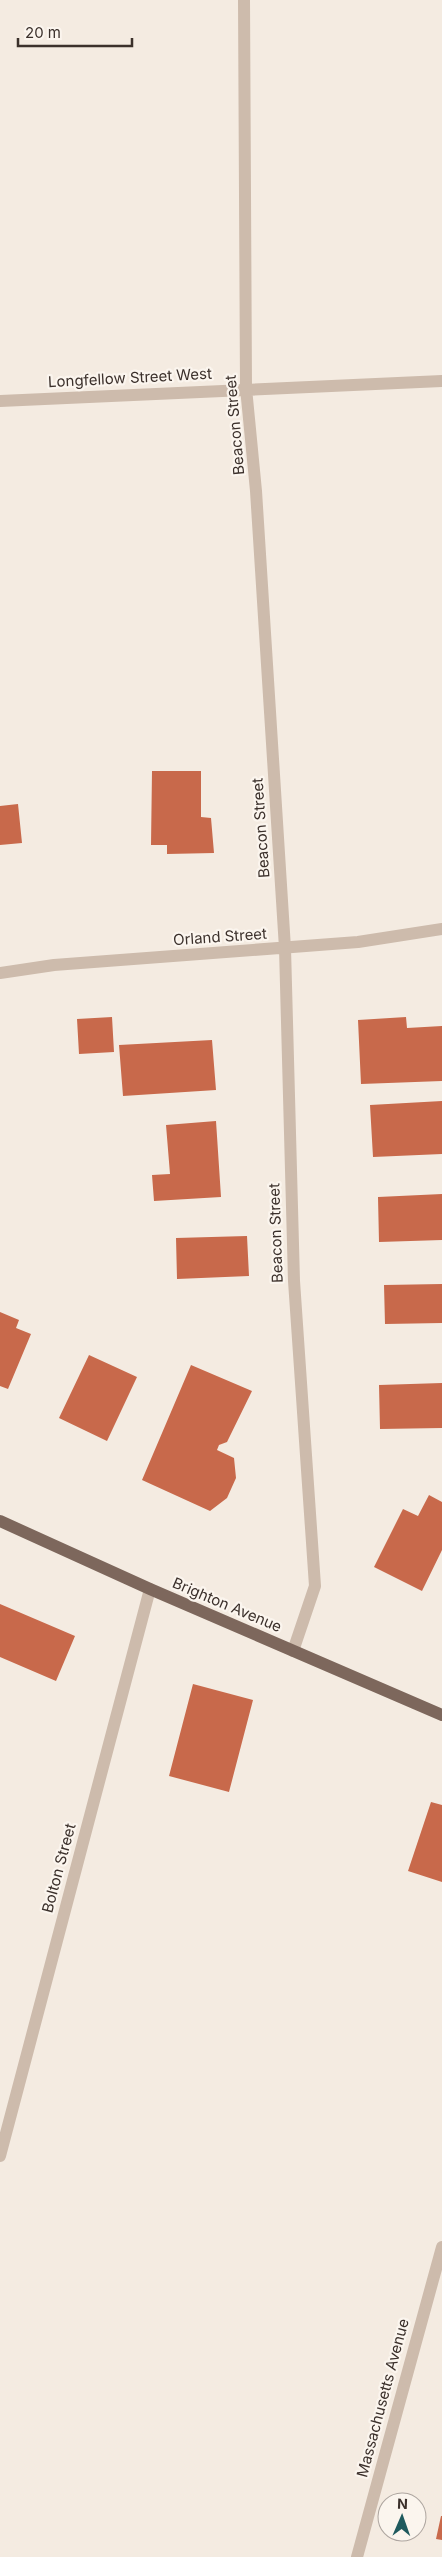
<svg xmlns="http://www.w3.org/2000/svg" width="442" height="2557" font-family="Inter,sans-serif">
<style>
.building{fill:#c8694b}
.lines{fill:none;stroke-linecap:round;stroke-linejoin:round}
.minor{stroke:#cdbbac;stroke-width:12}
.major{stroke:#7d675c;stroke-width:12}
.labels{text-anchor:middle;stroke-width:4.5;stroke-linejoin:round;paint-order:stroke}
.street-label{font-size:15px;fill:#3b302b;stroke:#fbf5ee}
</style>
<rect width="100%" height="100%" fill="#f4ebe1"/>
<!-- building -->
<path class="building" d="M 152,771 L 201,771 L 201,817 L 211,818 L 214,853 L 167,854 L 167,845 L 151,845 Z
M 18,804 L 22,843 L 0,845 L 0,806 Z
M 112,1017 L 114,1052 L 79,1054 L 77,1019 Z
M 406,1017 L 407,1028 L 442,1026 L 442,1081 L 361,1084 L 358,1020 Z
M 212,1040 L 216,1090 L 123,1096 L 119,1045 Z
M 442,1101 L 442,1154 L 373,1157 L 370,1105 Z
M 216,1121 L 221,1197 L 154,1201 L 152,1175 L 170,1174 L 166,1125 Z
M 442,1194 L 442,1240 L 379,1242 L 378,1197 Z
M 247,1236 L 249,1276 L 177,1279 L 176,1238 Z
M 442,1284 L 442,1323 L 385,1324 L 384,1285 Z
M 0,1312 L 19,1320 L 16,1328 L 31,1334 L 8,1389 L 0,1386 Z
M 89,1355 L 137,1377 L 107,1441 L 59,1418 Z
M 191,1365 L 252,1391 L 227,1442 L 219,1445 L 217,1450 L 234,1458 L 236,1478 L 227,1498 L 210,1511 L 142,1480 Z
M 442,1383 L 442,1428 L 380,1429 L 379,1385 Z
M 429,1495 L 442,1502 L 442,1550 L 422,1591 L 374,1567 L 403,1509 L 418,1516 Z
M 0,1604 L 75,1636 L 56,1681 L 0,1657 Z
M 193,1684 L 253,1700 L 229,1792 L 169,1776 Z
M 431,1802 L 442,1805 L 442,1882 L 408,1871 Z
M 441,2516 L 442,2516 L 442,2540 L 436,2539 Z"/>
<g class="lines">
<!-- minor -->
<path class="minor" d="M 244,0 L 246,388 L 256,491 L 285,948 L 294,1281 L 315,1586 L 293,1651
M 0,401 L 442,381
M 0,973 L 54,965 L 358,942 L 442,929
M 0,2156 L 150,1589
M 357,2557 L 442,2247"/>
<!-- major -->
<path class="major" d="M 0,1521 L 150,1589 L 442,1715"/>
</g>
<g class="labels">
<!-- street labels -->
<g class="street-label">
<text transform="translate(130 378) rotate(-3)" y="5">Longfellow Street West</text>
<text transform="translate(235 425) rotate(-95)" y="5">Beacon Street</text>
<text transform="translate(261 828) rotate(-94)" y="5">Beacon Street</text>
<text transform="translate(220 937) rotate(-4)" y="5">Orland Street</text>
<text transform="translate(276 1233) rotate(-92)" y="5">Beacon Street</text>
<text transform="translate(227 1605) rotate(23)" y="5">Brighton Avenue</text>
<text transform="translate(59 1868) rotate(-75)" y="5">Bolton Street</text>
<text transform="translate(383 2398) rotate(-75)" y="5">Massachusetts Avenue</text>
</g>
</g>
<!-- north arrow -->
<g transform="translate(402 2517) rotate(2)"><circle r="24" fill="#fbf5ee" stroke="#aea6a0"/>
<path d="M0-4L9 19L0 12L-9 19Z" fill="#1f5a5e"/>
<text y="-8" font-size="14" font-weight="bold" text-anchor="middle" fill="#3b302b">N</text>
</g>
<!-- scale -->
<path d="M18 38v8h114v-8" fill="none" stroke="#3b302b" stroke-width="2.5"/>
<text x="25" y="38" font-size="15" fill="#3b302b" stroke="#fbf5ee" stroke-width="4" paint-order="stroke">20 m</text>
</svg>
